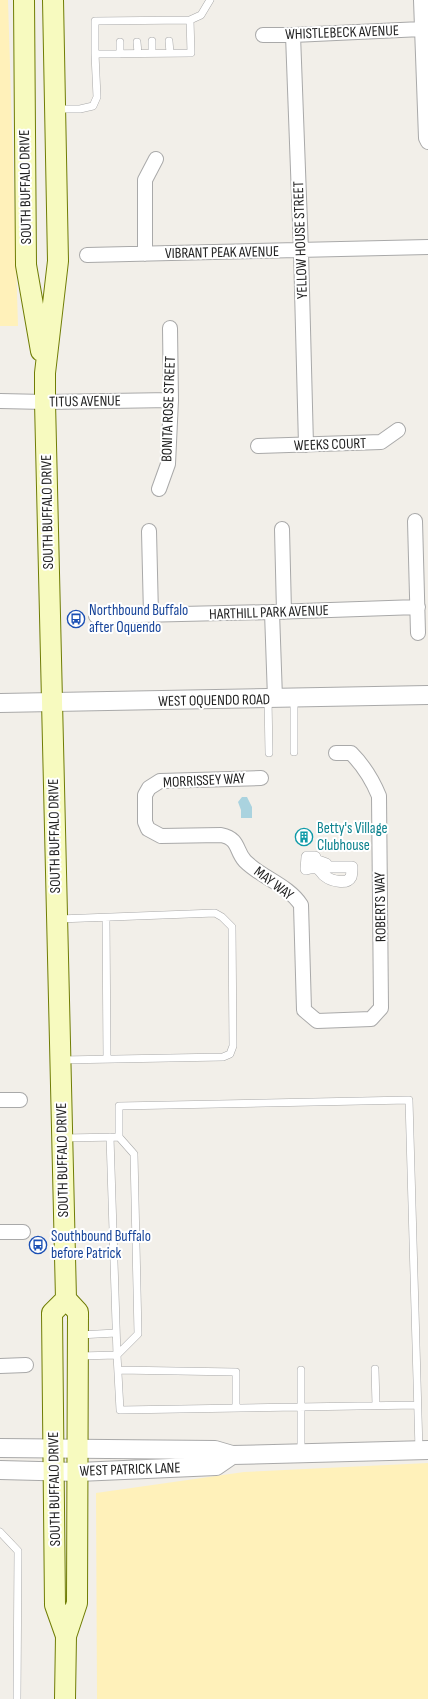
<svg xmlns="http://www.w3.org/2000/svg" width="428" height="1699" font-family="'Sofia Sans Condensed',sans-serif">
<style>
.sand{fill:#fff1ba}
.water{fill:#aad3df}
.lines{fill:none;stroke-linecap:round;stroke-linejoin:round}
.service-casing{stroke:#a9a9a9;stroke-width:8}
.pedestrian-casing{stroke:#a9a9a9;stroke-width:12}
.minor-casing{stroke:#a9a9a9;stroke-width:16}
.tertiary-casing{stroke:#a9a9a9;stroke-width:20}
.secondary-casing{stroke:#707d05;stroke-width:22}
.service{stroke:#fff;stroke-width:7}
.pedestrian{stroke:#fff;stroke-width:11}
.minor{stroke:#fff;stroke-width:14}
.tertiary{stroke:#fff;stroke-width:18}
.secondary{stroke:#f7fabf;stroke-width:20}
.labels{text-anchor:middle;stroke-width:4;stroke-linejoin:round;paint-order:stroke}
.street-label{font-size:15px;fill:#222;stroke:#fff}
.transit-label{font-size:15px;fill:#164399;stroke:#fff;text-anchor:start}
.culture-label{font-size:15px;fill:#0d838f;stroke:#fff;text-anchor:start}
</style>
<rect width="100%" height="100%" fill="#f2efe9"/>
<!-- sand -->
<path class="sand" d="M 0,0 L 8,0 L 18,326 L 0,326 Z
M 428,1463 L 428,1699 L 97,1699 L 96,1493 L 244,1472 Z"/>
<!-- water -->
<path class="water" d="M 242,797 L 247,797 L 252,807 L 252,818 L 241,818 L 241,810 L 238,802 Z"/>
<g class="lines">
<defs>
<path id="service" d="M 190,20 L 191,53 L 95,54 L 95,21 Z
M 190,20 L 201,15 L 210,0
M 152,41 L 152,53
M 169,41 L 170,53
M 120,42 L 120,54
M 137,42 L 138,53
M 57,109 L 80,109 L 93,106 L 97,97 L 95,54
M 294,698 L 294,752
M 268,699 L 269,753
M 106,918 L 107,1059
M 59,919 L 215,913 L 222,917 L 232,927 L 233,1046 L 230,1054 L 223,1057 L 62,1060
M 119,1137 L 134,1154 L 138,1334 L 117,1355 L 120,1410 L 417,1405
M 64,1138 L 119,1137 L 119,1106 L 409,1100 L 419,1450
M 79,1335 L 116,1333
M 80,1356 L 117,1355 L 110,1137
M 375,1369 L 376,1405
M 118,1370 L 236,1372 L 236,1408
M 301,1370 L 301,1452
M 0,1532 L 18,1551 L 17,1699"/>
<path id="pedestrian" d="M 307,857 L 315,857 L 315,860 L 326,864 L 326,867 L 352,867 C 352,870 352,874 351,877 C 347,885 331,881 325,876 C 321,874 321,869 316,868 C 312,867 309,868 306,869 Z"/>
<path id="minor" d="M 421,0 L 426,138 L 428,142
M 263,35 L 293,35 L 422,29
M 293,35 L 301,251 L 306,445
M 145,254 L 145,180 L 156,159
M 87,255 L 428,247
M 0,401 L 45,402 L 171,400
M 258,446 L 381,442 L 398,430
M 159,489 L 168,464 L 171,400 L 170,328
M 415,521 L 418,633
M 282,529 L 284,612
M 149,531 L 151,615
M 272,612 L 275,698
M 96,616 L 272,612 L 418,607
M 261,778 L 160,781 L 149,788 L 145,795 L 145,822 L 148,829 L 161,836 L 221,835 C 240,839 235,850 245,861 C 262,878 288,885 301,905 L 304,1010 L 317,1021 L 371,1019 L 381,1008 L 379,796 C 372,779 364,766 351,753 L 336,753
M 0,1100 L 20,1100
M 0,1232 L 23,1232
M 0,1366 L 26,1365"/>
<path id="tertiary" d="M 0,703 L 428,695
M 0,1448 L 215,1450 L 232,1455 L 428,1450
M 0,1470 L 78,1472 L 216,1466 L 232,1455"/>
<path id="secondary" d="M 24,0 L 26,265 L 41,351
M 53,0 L 58,261 L 45,373 L 45,402 L 66,1299 L 78,1312 L 77,1603 L 66,1636
M 65,1699 L 66,1636 L 55,1605 L 52,1313 L 66,1299"/>
</defs>
<!-- service casing -->
<use href="#service" class="service-casing"/>
<!-- pedestrian casing -->
<use href="#pedestrian" class="pedestrian-casing"/>
<!-- minor casing -->
<use href="#minor" class="minor-casing"/>
<!-- tertiary casing -->
<use href="#tertiary" class="tertiary-casing"/>
<!-- secondary casing -->
<use href="#secondary" class="secondary-casing"/>
<!-- service -->
<use href="#service" class="service"/>
<!-- pedestrian -->
<use href="#pedestrian" class="pedestrian"/>
<!-- minor -->
<use href="#minor" class="minor"/>
<!-- tertiary -->
<use href="#tertiary" class="tertiary"/>
<!-- secondary -->
<use href="#secondary" class="secondary"/>
</g>
<!-- icons -->
<defs>
<symbol id="bus-ring" viewBox="-11 -11 22 22"><circle r="9.5" fill="#fff" stroke="#1a4fb4" stroke-width="1.5"/><path d="M-5-6H5V4H4V6H2V4H-2V6H-4V4H-5ZM-3.5-4V0h7V-4ZM-3.5 1.2v1.5H-2V1.2ZM2 1.2v1.5H3.5V1.2Z" fill="#1a4fb4"/></symbol>
<symbol id="building-ring" viewBox="-11 -11 22 22"><circle r="9.5" fill="#fff" stroke="#0f9aa8" stroke-width="1.5"/><path d="M-4-6H4V6H1V3H-1V6H-4ZM-2.5-4.3h1.7v1.8h-1.7ZM.8-4.3h1.7v1.8H.8ZM-2.5-1h1.7V.8h-1.7ZM.8-1h1.7V.8H.8Z" fill="#0f9aa8"/></symbol>
</defs>
<g fill-rule="evenodd">
<use href="#bus-ring" x="66" y="609" width="20" height="20"/>
<use href="#building-ring" x="294" y="827" width="20" height="20"/>
<use href="#bus-ring" x="28" y="1235" width="20" height="20"/>
</g>
<g class="labels">
<!-- street labels -->
<g class="street-label">
<text transform="translate(342 32) rotate(-2)" y="5">WHISTLEBECK AVENUE</text>
<text transform="translate(25 187) rotate(-91)" y="5">SOUTH BUFFALO DRIVE</text>
<text transform="translate(300 240) rotate(-92)" y="5">YELLOW HOUSE STREET</text>
<text transform="translate(222 252) rotate(-1)" y="5">VIBRANT PEAK AVENUE</text>
<text transform="translate(85 401) rotate(-1)" y="5">TITUS AVENUE</text>
<text transform="translate(168 409) rotate(-88)" y="5">BONITA ROSE STREET</text>
<text transform="translate(330 444) rotate(-2)" y="5">WEEKS COURT</text>
<text transform="translate(47 512) rotate(-91)" y="5">SOUTH BUFFALO DRIVE</text>
<text transform="translate(269 612) rotate(-2)" y="5">HARTHILL PARK AVENUE</text>
<text transform="translate(214 700) rotate(-1)" y="5">WEST OQUENDO ROAD</text>
<text transform="translate(204 780) rotate(-3)" y="5">MORRISSEY WAY</text>
<text transform="translate(54 836) rotate(-91)" y="5">SOUTH BUFFALO DRIVE</text>
<text transform="translate(274 883) rotate(37)" y="5">MAY WAY</text>
<text transform="translate(380 907) rotate(-91)" y="5">ROBERTS WAY</text>
<text transform="translate(62 1160) rotate(-91)" y="5">SOUTH BUFFALO DRIVE</text>
<text transform="translate(130 1469) rotate(-2)" y="5">WEST PATRICK LANE</text>
<text transform="translate(54 1489) rotate(-91)" y="5">SOUTH BUFFALO DRIVE</text>
</g>
<!-- transit labels -->
<g class="transit-label">
<text x="89" y="615">Northbound Buffalo<tspan x="89" dy="17">after Oquendo</tspan></text>
<text x="51" y="1241">Southbound Buffalo<tspan x="51" dy="17">before Patrick</tspan></text>
</g>
<!-- culture labels -->
<g class="culture-label">
<text x="317" y="833">Betty's Village<tspan x="317" dy="17">Clubhouse</tspan></text>
</g>
</g>
</svg>
